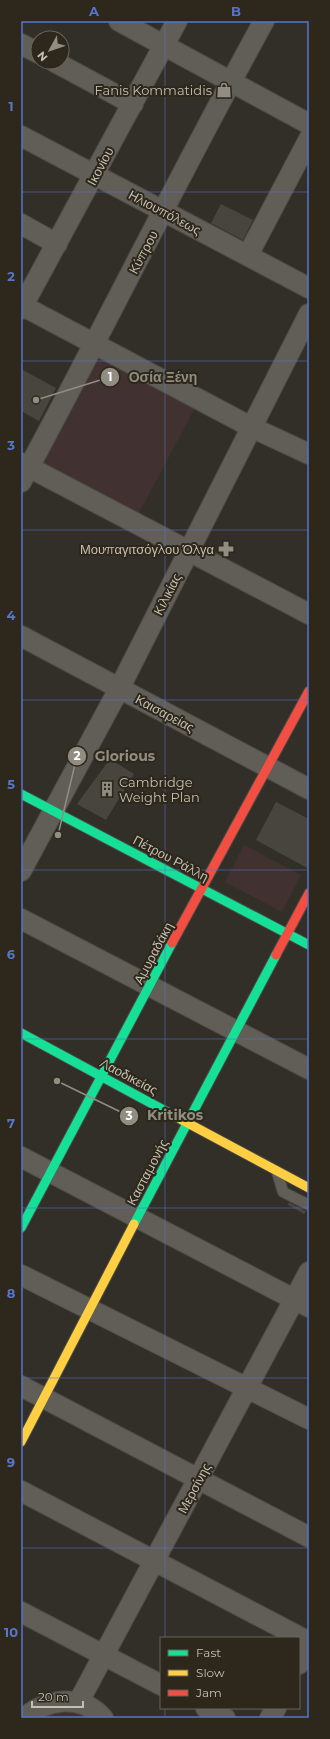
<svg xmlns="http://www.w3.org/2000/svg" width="330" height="1739" font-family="Montserrat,sans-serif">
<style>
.green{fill:#413130}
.building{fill:#48453f}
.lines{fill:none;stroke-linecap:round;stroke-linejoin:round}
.lane-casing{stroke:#4d4b46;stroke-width:12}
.street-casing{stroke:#4d4b46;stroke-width:22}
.fast-casing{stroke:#4d4b46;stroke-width:11}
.slow-casing{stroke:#4d4b46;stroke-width:11}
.jam-casing{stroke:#4d4b46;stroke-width:11}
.lane{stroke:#615e58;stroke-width:10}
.street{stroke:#615e58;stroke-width:20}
.fast{stroke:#16e098;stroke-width:9}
.slow{stroke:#ffcf43;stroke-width:9}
.jam{stroke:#f24e42;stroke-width:9}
.grid{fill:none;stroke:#5776ca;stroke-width:1;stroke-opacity:0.55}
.labels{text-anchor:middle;stroke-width:4;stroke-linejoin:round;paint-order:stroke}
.poi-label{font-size:13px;fill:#c4bfb1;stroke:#2d271c;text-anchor:end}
.street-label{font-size:13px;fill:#c4bfb1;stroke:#2d271c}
.leader{fill:none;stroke:#918d81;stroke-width:1.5}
.callout-dot{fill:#918d81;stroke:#2d271c;stroke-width:1.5}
.mark-label{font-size:12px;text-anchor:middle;font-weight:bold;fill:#fff}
.callout-label{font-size:14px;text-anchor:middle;font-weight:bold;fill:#918d81;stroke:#2d271c;stroke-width:4;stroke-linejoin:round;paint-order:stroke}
.neatline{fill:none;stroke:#5776ca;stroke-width:1.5}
.grid-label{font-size:13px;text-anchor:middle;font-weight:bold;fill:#5776ca}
</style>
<rect width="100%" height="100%" fill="#322f28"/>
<!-- green -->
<path class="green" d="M 96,356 L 195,408 L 138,515 L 39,462 Z
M 244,845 L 301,875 L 282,912 L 225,882 Z
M 70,1707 L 93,1718 L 35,1718 Z"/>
<!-- building -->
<path class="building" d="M 221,204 L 253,220 L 243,240 L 211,223 Z
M 21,369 L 56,388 L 39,421 L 21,411 Z
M 110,759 L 134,774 L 106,820 L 77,804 Z
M 276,802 L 309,819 L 309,869 L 256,840 Z
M 289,1202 L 306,1211 L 304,1214 L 288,1205 Z"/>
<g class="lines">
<defs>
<path id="lane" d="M 277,1172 L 283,1192 L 309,1205"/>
<path id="street" d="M 119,21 L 309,124
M 21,44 L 38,53
M 55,62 L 133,104
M 21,136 L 309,288
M 21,224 L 57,244
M 248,255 L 309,139
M 23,306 L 251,427 L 309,454
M 21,309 L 177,21
M 21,463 L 309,614
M 21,482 C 104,329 180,173 264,21
M 21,636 L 309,789
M 21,871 L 119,689 L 309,314
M 21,919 L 309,1069
M 21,1157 L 309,1307
M 21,1275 L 309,1419
M 21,1386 L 309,1537
M 21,1491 L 309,1642
M 21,1612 L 161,1685
M 299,1664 L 309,1645
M 78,1703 L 309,1272
M 206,1708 L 225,1718
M 24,1718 C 47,1699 81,1693 103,1718
M 270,1718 L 276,1708"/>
<path id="fast" d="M 21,794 L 309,945
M 21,1033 L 182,1120
M 134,1224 L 276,955
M 21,1228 L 172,943"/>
<path id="slow" d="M 182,1120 L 309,1188
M 21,1442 L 134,1224"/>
<path id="jam" d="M 172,943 L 309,691
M 276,955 L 309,893"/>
</defs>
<!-- lane casing -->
<use href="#lane" class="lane-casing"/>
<!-- street casing -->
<use href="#street" class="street-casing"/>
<!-- fast casing -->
<use href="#fast" class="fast-casing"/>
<!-- slow casing -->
<use href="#slow" class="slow-casing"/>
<!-- jam casing -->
<use href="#jam" class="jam-casing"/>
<!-- lane -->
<use href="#lane" class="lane"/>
<!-- street -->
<use href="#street" class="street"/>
<!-- fast -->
<use href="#fast" class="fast"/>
<!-- slow -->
<use href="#slow" class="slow"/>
<!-- jam -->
<use href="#jam" class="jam"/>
</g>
<!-- grid -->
<path class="grid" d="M 165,21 L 165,1638M 21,192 L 309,192M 21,361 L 309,361M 21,530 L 309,530M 21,700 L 309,700M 21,870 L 309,870M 21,1039 L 309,1039M 21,1208 L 309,1208M 21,1378 L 309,1378M 21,1548 L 309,1548M 165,1708 L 165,1718"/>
<!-- icons -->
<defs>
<symbol id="shop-bare" viewBox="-9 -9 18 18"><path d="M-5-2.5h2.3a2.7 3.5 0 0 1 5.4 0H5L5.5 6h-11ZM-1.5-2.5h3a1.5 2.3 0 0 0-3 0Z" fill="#918d81" stroke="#2d271c" stroke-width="2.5" paint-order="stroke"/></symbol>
<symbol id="pharmacy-bare" viewBox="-9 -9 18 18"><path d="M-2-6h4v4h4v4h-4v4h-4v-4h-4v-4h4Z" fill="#918d81" stroke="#2d271c" stroke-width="2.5" paint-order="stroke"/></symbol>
<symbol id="building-bare" viewBox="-9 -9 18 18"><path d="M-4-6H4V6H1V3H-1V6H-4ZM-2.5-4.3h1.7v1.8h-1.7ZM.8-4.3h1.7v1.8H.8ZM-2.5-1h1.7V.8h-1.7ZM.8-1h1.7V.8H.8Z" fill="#918d81" stroke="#2d271c" stroke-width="2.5" paint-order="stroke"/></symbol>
</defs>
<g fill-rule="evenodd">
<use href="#shop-bare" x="213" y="79" width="22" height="22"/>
<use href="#pharmacy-bare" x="215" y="538" width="22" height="22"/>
<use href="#building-bare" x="96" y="778" width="22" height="22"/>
</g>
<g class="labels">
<!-- poi labels -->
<g class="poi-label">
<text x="212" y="95">Fanis Kommatidis</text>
<text x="214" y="554">Μουπαγιτσόγλου Όλγα</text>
<text x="119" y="787" text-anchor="start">Cambridge<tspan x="119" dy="15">Weight Plan</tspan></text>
</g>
<!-- street labels -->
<g class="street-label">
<text transform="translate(100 166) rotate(-62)" y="5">Ικονίου</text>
<text transform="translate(165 212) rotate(28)" y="5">Ηλιουπόλεως</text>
<text transform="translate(143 252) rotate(-62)" y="5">Κύπρου</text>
<text transform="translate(167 594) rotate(-63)" y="5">Κιλικίας</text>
<text transform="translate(165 713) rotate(28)" y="5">Καισαρείας</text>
<text transform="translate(171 858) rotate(28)" y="5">Πέτρου Ράλλη</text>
<text transform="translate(153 953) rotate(-62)" y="5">Αμυραδάκη</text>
<text transform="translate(129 1076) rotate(28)" y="5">Λαοδικείας</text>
<text transform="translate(147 1172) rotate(-62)" y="5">Κασταμονής</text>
<text transform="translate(194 1488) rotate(-62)" y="5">Μερσίνης</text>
</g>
</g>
<!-- callouts -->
<path class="leader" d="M36 400L110 377M58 835L77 756M57 1081L129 1116"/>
<g class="callout-dot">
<circle cx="36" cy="400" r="4"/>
<circle cx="58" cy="835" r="4"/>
<circle cx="57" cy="1081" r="4"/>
<circle cx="110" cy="377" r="10"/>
<circle cx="77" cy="756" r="10"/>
<circle cx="129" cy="1116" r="10"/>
</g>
<g class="mark-label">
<text x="110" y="381">1</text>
<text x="77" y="760">2</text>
<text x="129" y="1120">3</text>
</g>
<g class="callout-label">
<text x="163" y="382">Οσία Ξένη</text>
<text x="125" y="761">Glorious</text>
<text x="175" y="1120">Kritikos</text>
</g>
<!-- border -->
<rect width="330" height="1739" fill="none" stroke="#2d271c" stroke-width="44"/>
<!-- legend -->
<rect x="160" y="1637" width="140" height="72" fill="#2d271c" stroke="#696458"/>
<rect x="168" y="1650" width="20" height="6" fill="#16e098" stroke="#696458"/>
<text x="196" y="1657" font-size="12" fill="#c4bfb1">Fast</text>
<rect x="168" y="1670" width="20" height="6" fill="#ffcf43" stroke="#696458"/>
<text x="196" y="1677" font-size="12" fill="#c4bfb1">Slow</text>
<rect x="168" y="1690" width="20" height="6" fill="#f24e42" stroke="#696458"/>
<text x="196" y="1697" font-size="12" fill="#c4bfb1">Jam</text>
<!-- north arrow -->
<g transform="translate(50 50) rotate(230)"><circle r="19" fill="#2d271c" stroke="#696458"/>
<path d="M0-3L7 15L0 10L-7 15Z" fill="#918d81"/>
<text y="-6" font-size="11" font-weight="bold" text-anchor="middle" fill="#c4bfb1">N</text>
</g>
<!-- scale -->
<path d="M32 1701v6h51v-6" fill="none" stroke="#c4bfb1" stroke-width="2"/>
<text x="38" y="1701" font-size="12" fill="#c4bfb1" stroke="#2d271c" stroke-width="3" paint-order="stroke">20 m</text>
<rect x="22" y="22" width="286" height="1695" class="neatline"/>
<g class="grid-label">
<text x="94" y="16">A</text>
<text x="236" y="16">B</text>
<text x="11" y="111">1</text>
<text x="11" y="281">2</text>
<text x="11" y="450">3</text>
<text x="11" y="620">4</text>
<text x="11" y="789">5</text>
<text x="11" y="959">6</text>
<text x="11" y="1128">7</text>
<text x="11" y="1298">8</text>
<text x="11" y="1467">9</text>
<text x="11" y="1637">10</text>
</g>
</svg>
